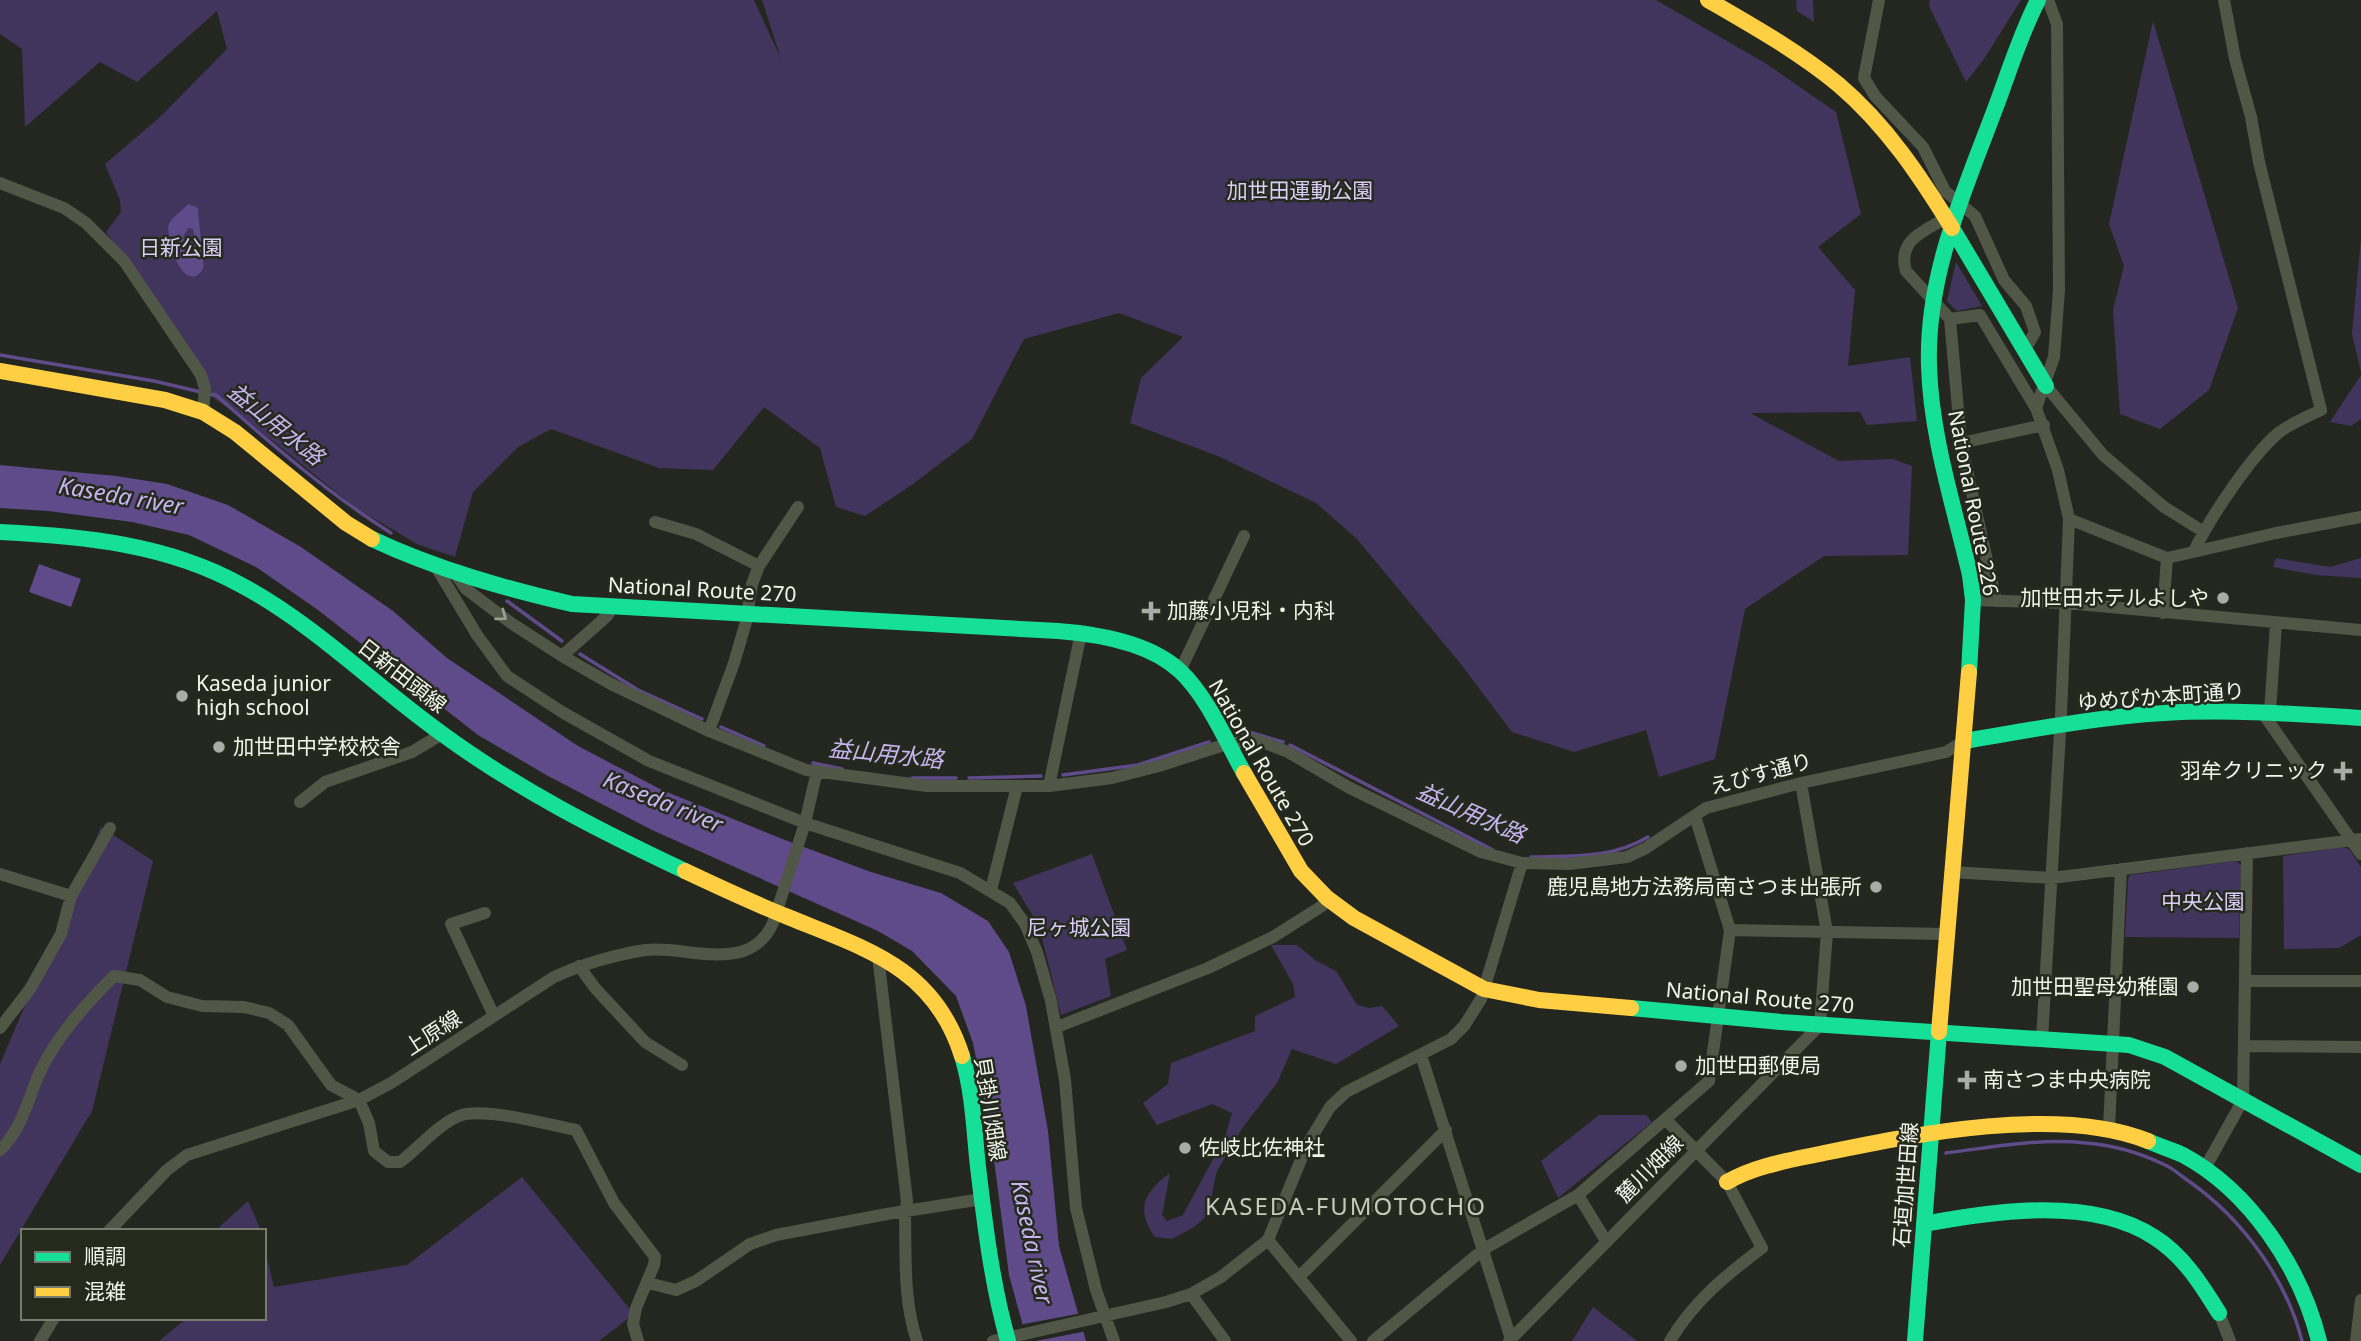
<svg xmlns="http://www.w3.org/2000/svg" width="2361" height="1341" font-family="'Noto Sans','Noto Sans JP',sans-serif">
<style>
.green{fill:#42355d}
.water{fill:#5f4a8a;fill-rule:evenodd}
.pier{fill:#242720}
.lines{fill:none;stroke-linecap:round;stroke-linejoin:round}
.stream{stroke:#5f4a8a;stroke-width:3.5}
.street{stroke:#505746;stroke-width:12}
.fast{stroke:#16e098;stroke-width:16}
.slow{stroke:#ffcf43;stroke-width:16}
.oneway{stroke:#989e91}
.poi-dot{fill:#a9ada5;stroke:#252a1d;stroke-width:2.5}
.labels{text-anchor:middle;stroke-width:5;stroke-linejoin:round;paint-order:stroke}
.park-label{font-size:21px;fill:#d9cef7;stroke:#252a1d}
.street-label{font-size:21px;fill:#f1f5ec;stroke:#252a1d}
.poi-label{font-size:21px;fill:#f1f5ec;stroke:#252a1d;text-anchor:start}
.water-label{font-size:23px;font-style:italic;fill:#c6b5f1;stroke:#252a1d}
.quarter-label{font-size:24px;letter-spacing:2px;fill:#c3cbba;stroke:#252a1d}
</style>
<rect width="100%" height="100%" fill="#242720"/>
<!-- green -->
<path class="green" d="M 0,0 L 754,0 L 781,59 L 762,0 L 1656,0 L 1765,63 L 1836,112 L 1861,214 L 1818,247 L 1855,290 L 1848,366 L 1910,357 L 1917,421 L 1867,425 L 1860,412 L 1750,413 L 1839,461 L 1893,459 L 1912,466 L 1908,555 L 1824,556 L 1745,609 L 1715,759 L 1659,777 L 1646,730 L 1574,752 L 1512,732 L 1460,663 L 1357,539 L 1316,503 L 1218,456 L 1130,423 L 1141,378 L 1183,337 L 1119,313 L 1024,339 L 972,439 L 913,484 L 865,516 L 836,507 L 820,448 L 764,407 L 713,470 L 659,468 L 551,429 L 518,447 L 473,492 L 455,557 L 417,544 L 356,508 L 253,425 L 212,397 L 209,386 L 189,350 L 106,232 L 121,212 L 120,200 L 105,164 L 160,117 L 227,49 L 217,11 L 137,82 L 100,62 L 25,127 L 22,49 L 0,34 Z
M 1796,0 L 1813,0 L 1814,22 L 1797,11 Z
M 1930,0 L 2021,0 L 1984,59 L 1966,82 L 1929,6 Z
M 2153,21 L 2238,308 L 2209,390 L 2160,429 L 2120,414 L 2113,310 L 2124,266 L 2109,224 Z
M 2361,238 L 2361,372 L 2352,334 Z
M 1956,262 L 1982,306 L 1957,311 L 1947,301 Z
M 2361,375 L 2361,419 L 2351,426 L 2330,422 Z
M 2276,558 L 2330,567 L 2361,558 L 2361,578 L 2316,575 L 2273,567 Z
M 101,827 L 153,861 L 92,1111 L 0,1265 L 0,1064 Z
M 2342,847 L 2349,849 L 2361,867 L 2361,935 L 2339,948 L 2284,949 L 2283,856 Z
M 1092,854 L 1127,950 L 1105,959 L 1111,996 L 1061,1015 L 1039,926 L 1013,883 Z
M 2236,861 L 2241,865 L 2239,938 L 2125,937 L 2128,879 L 2130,875 Z
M 1271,945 L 1297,945 L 1315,960 L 1336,971 L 1357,1005 L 1369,1008 L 1382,1006 L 1399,1026 L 1336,1064 L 1292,1049 L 1277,1083 L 1243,1127 L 1217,1171 L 1213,1188 L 1210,1213 L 1194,1227 L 1172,1239 L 1155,1237 C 1135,1209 1144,1192 1170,1173 L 1162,1215 L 1167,1221 L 1183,1215 L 1225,1137 L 1232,1113 L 1212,1104 L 1157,1125 L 1143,1103 L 1168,1084 L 1171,1063 L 1255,1031 L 1255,1016 L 1295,997 L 1293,984 Z
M 1599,1115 L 1646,1115 L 1652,1122 L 1558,1198 L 1541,1161 Z
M 522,1177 L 634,1314 L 599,1341 L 159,1341 L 187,1318 L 264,1318 L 264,1245 L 274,1287 L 407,1265 Z
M 248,1201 L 261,1231 L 216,1231 L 216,1230 Z
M 1593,1307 L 1637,1341 L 1572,1341 Z"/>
<!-- water -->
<path class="water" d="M 188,204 L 198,208 C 198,219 205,264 203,268 C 202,272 199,274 196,276 C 178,282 165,235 169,224 C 172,217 183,210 188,204 ZM 188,228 L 193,229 L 195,240 L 194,247 L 189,250 L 183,237 Z
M 0,465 L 116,476 L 167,484 L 228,505 L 301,547 L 393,611 L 447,658 L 578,746 L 662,790 L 785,840 L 871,872 L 941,893 L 988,921 L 1009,952 L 1026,1006 L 1048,1131 L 1059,1246 L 1086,1341 L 1027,1341 L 1009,1275 L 990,1129 L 973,1043 L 956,996 L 912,951 L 878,931 L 652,830 L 548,776 L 478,735 L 318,610 L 256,567 L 189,535 L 132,522 L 48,511 L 0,508 Z
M 39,564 L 81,579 L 71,607 L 29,592 Z"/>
<!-- pier -->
<path class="pier" d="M 1082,1313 L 1087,1331 L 1036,1341 L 1024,1341 L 1019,1325 Z"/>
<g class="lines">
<!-- stream -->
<path class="stream" d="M 0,355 L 154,381 L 201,392
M 208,394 L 216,395 C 272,445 328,493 391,533
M 507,601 L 562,641
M 580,654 L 638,690 L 702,719
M 721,727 L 764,746
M 1243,734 L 1252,733 L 1283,742
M 1290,745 L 1493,850
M 813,763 L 842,769
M 1063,775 L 1138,765 L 1209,742
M 912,778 L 956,778
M 969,778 L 1041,776
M 1531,857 C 1573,856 1611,859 1648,837
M 1946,1153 C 1991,1147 2040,1138 2086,1143 C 2111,1145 2140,1153 2163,1164 C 2173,1168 2181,1176 2190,1182 C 2242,1219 2286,1278 2302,1341"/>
<!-- street -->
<path class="street" d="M 1879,0 L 1864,78 L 1875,96 L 1923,147 L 1945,191 L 1975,216 L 2004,280 L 2026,306 L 2035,332 L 2025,350
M 0,183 L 64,208 L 86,223 L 124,261 L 201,375 L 205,389 L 203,412
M 1946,218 C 1923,232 1897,240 1906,271 L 1950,319 L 1961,443
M 1950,319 L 1980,315 L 2037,410
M 2046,386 L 2103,455 L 2164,507 L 2204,532
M 2069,519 L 2167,558
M 655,522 L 696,534 L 759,566
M 2194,551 C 2210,518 2249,459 2277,434 C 2289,424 2307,417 2321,410 L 2259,162 L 2251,117 L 2235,59 L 2224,0
M 436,567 L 477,635 L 507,676 L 562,712 L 649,761 L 805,823 L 960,873 L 1010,903 L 1025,924 L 1037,952 L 1051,1001 L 1065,1080 L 1076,1208 L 1096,1290 L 1114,1341
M 455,573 L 466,589 L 511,623 L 562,656 L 611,684 L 709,731 L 806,770 L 927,786 L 1049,786 L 1112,778 L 1159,766 L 1227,744 L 1257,740 L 1288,752 L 1348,787 L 1481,852 L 1522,863 L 1569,864 L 1627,857 L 1646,848 L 1706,808 L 1801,783 L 1946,752 L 1964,741
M 1973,600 L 2066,603 L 2361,630
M 1996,601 L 1961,443 L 2044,425
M 2163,613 L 2167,558 L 2276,533 L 2361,517
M 562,656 L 607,616 L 613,606
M 1180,671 L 1244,536
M 2262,712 L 2361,854
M 2270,712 L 2276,624
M 709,731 L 734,663 L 746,622 L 752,584 L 759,566 L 798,507
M 1049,786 L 1081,633
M 300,802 L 325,782 L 412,752 L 442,734
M 1952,872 L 2052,878 L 2361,839
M 0,874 L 71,896
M 991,890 L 1017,786
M 485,913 L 451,924 L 494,1016
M 1730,930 L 1947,934
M 878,956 L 907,1201 L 905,1213 C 906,1255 903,1300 917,1341
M 579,966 L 595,988 L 645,1042 L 682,1065
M 2245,981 L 2361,981
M 1057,1027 L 1208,968 L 1273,937 L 1322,906 L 1327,898
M 0,1028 L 30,989 L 61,934 L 71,896 L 110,828
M 2042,1039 L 2061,715 L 2069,519 L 2058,470 L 2036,408 L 2054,357 L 2059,290 L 2057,24 L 2048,0
M 2244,1046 L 2361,1047
M 1421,1055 L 1511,1339
M 1665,1119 L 1727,1182 L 1762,1248 C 1726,1275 1693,1302 1670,1341
M 2109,1129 L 2121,869
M 0,1150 C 26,1126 29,1089 46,1060 C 64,1028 89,1001 114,976 L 140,980 L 167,997 L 202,1006 L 244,1007 L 269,1013 L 288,1025 L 331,1085 L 359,1100 L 369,1123 L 374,1151 L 388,1162 L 400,1162 C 419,1148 437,1125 459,1116 C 482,1106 549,1125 576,1130 L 614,1203 L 655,1257 L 654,1265 L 636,1308 L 633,1324 L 638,1341
M 2205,1168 L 2243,1100 L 2247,853
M 1578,1195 L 1606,1241
M 109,1231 L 167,1170 L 187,1155 L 359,1100 L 391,1083 L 554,977 C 580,965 617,954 646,950 C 687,945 749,976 773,923 L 805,823 L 817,771
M 1268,1240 L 1351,1341
M 1299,1277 L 1446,1130
M 648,1283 L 676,1290 L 696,1281 L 750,1244 L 776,1235 L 887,1214 L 982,1199
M 1191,1294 L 1225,1341
M 2219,1313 L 2230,1341
M 40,1341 L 54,1318
M 993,1341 L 1166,1302 L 1191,1294 L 1221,1277 L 1268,1240 L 1307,1145 L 1330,1107 L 1346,1092 L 1451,1039 L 1464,1026 L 1481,999 L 1522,863
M 1373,1341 L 1484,1249 L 1578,1195 L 1709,1081 L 1730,930 L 1695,816
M 1509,1341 L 1820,1025 L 1827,932 L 1801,783
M 2356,1341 L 2361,1300"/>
<!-- fast -->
<path class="fast" d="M 1952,228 L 2046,386
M 0,532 C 82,536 167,544 241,585 C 314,624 374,685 441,733 C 517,789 600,831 685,871
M 372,539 C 436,569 503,588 572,604 L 1058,631 C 1098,634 1150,643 1180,671 C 1207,696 1226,741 1244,773
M 1969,672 L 1973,600 L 1970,575 C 1954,506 1931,437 1929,366 C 1926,275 1964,192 1995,109 C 2009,72 2020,35 2038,0
M 1964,741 C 2030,730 2097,717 2164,713 C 2230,709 2296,714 2361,718
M 1631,1008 L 1781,1022 L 2129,1045 L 2165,1057 L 2361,1165
M 962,1056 C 973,1091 974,1130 978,1167 C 985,1226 992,1284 1008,1341
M 2148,1141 C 2159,1146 2172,1150 2183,1155 C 2250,1191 2301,1268 2319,1341
M 1924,1224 C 1993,1211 2091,1196 2154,1237 C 2183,1255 2201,1284 2219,1313
M 1915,1341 L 1939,1032"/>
<!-- slow -->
<path class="slow" d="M 1708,0 C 1753,26 1799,52 1839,85 C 1886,125 1920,176 1952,228
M 0,371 L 165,400 L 203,412 L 235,432 L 346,523 L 372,539
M 1244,773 L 1301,871 L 1327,898 L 1354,918 L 1484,989 L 1539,1000 L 1631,1008
M 685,871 C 719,887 753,903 788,917 C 866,949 934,967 962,1056
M 1939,1032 L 1969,672
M 1727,1182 C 1756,1165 1792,1160 1824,1153 C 1916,1134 2060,1105 2148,1141"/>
</g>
<!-- one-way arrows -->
<defs><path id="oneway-chevron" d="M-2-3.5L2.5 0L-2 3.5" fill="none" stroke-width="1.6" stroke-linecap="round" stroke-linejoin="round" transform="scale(1.75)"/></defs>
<use class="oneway" href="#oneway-chevron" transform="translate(502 616) rotate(36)"/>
<!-- markers -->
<g class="poi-dot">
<circle cx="2223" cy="598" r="7"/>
<path d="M1147.5 600.5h7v7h7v7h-7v7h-7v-7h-7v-7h7z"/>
<circle cx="182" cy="696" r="7"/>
<circle cx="219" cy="747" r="7"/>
<path d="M2339.5 760.5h7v7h7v7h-7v7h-7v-7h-7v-7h7z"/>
<circle cx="1876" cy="887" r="7"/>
<circle cx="2193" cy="987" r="7"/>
<circle cx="1681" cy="1066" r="7"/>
<path d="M1963.5 1069.5h7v7h7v7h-7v7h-7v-7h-7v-7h7z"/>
<circle cx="1185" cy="1148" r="7"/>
</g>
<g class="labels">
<!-- park labels -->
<g class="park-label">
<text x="1300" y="198">加世田運動公園</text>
<text x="181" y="255">日新公園</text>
<text x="2203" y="909">中央公園</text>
<text x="1079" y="935">尼ヶ城公園</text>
</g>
<!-- street labels -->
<g class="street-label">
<text transform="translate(1973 503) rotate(79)" y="7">National Route 226</text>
<text transform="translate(702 590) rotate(3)" y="7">National Route 270</text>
<text transform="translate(402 676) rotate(38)" y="7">日新田頭線</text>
<text transform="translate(2161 697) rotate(-4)" y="7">ゆめぴか本町通り</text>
<text transform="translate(1261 763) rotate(60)" y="7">National Route 270</text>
<text transform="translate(1761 774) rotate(-15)" y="7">えびす通り</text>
<text transform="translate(1760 998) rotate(5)" y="7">National Route 270</text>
<text transform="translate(433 1033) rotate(-33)" y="7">上原線</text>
<text transform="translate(990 1109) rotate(81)" y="7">貝掛川畑線</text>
<text transform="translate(1650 1169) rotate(-45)" y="7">麓川畑線</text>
<text transform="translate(1906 1185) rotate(-86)" y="7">石垣加世田線</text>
</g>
<!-- poi labels -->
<g class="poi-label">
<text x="2209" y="605" text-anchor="end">加世田ホテルよしや</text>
<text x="1167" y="618">加藤小児科・内科</text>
<text x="196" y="691">Kaseda junior<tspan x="196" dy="24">high school</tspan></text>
<text x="233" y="754">加世田中学校校舎</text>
<text x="2327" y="778" text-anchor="end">羽牟クリニック</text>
<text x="1862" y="894" text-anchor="end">鹿児島地方法務局南さつま出張所</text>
<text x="2179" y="994" text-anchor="end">加世田聖母幼稚園</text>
<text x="1695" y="1073">加世田郵便局</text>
<text x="1983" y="1087">南さつま中央病院</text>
<text x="1199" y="1155">佐岐比佐神社</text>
</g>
<!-- water labels -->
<g class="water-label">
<text transform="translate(276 424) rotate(39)" y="8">益山用水路</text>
<text transform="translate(121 496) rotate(10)" y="8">Kaseda river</text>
<text transform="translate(886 754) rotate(6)" y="8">益山用水路</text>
<text transform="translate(663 802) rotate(22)" y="8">Kaseda river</text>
<text transform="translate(1471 813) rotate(24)" y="8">益山用水路</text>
<text transform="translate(1032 1242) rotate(78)" y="8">Kaseda river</text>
</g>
<!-- quarter labels -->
<g class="quarter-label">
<text x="1346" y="1215">KASEDA-FUMOTOCHO</text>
</g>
</g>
<!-- legend -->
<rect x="21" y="1229" width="245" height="91" fill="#252a1d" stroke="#777b70" stroke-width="2"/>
<rect x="35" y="1252" width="35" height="10" fill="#16e098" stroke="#777b70" stroke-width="2"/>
<text x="84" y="1264" font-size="21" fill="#f1f5ec">順調</text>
<rect x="35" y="1287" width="35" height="10" fill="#ffcf43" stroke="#777b70" stroke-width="2"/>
<text x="84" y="1299" font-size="21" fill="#f1f5ec">混雑</text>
</svg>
